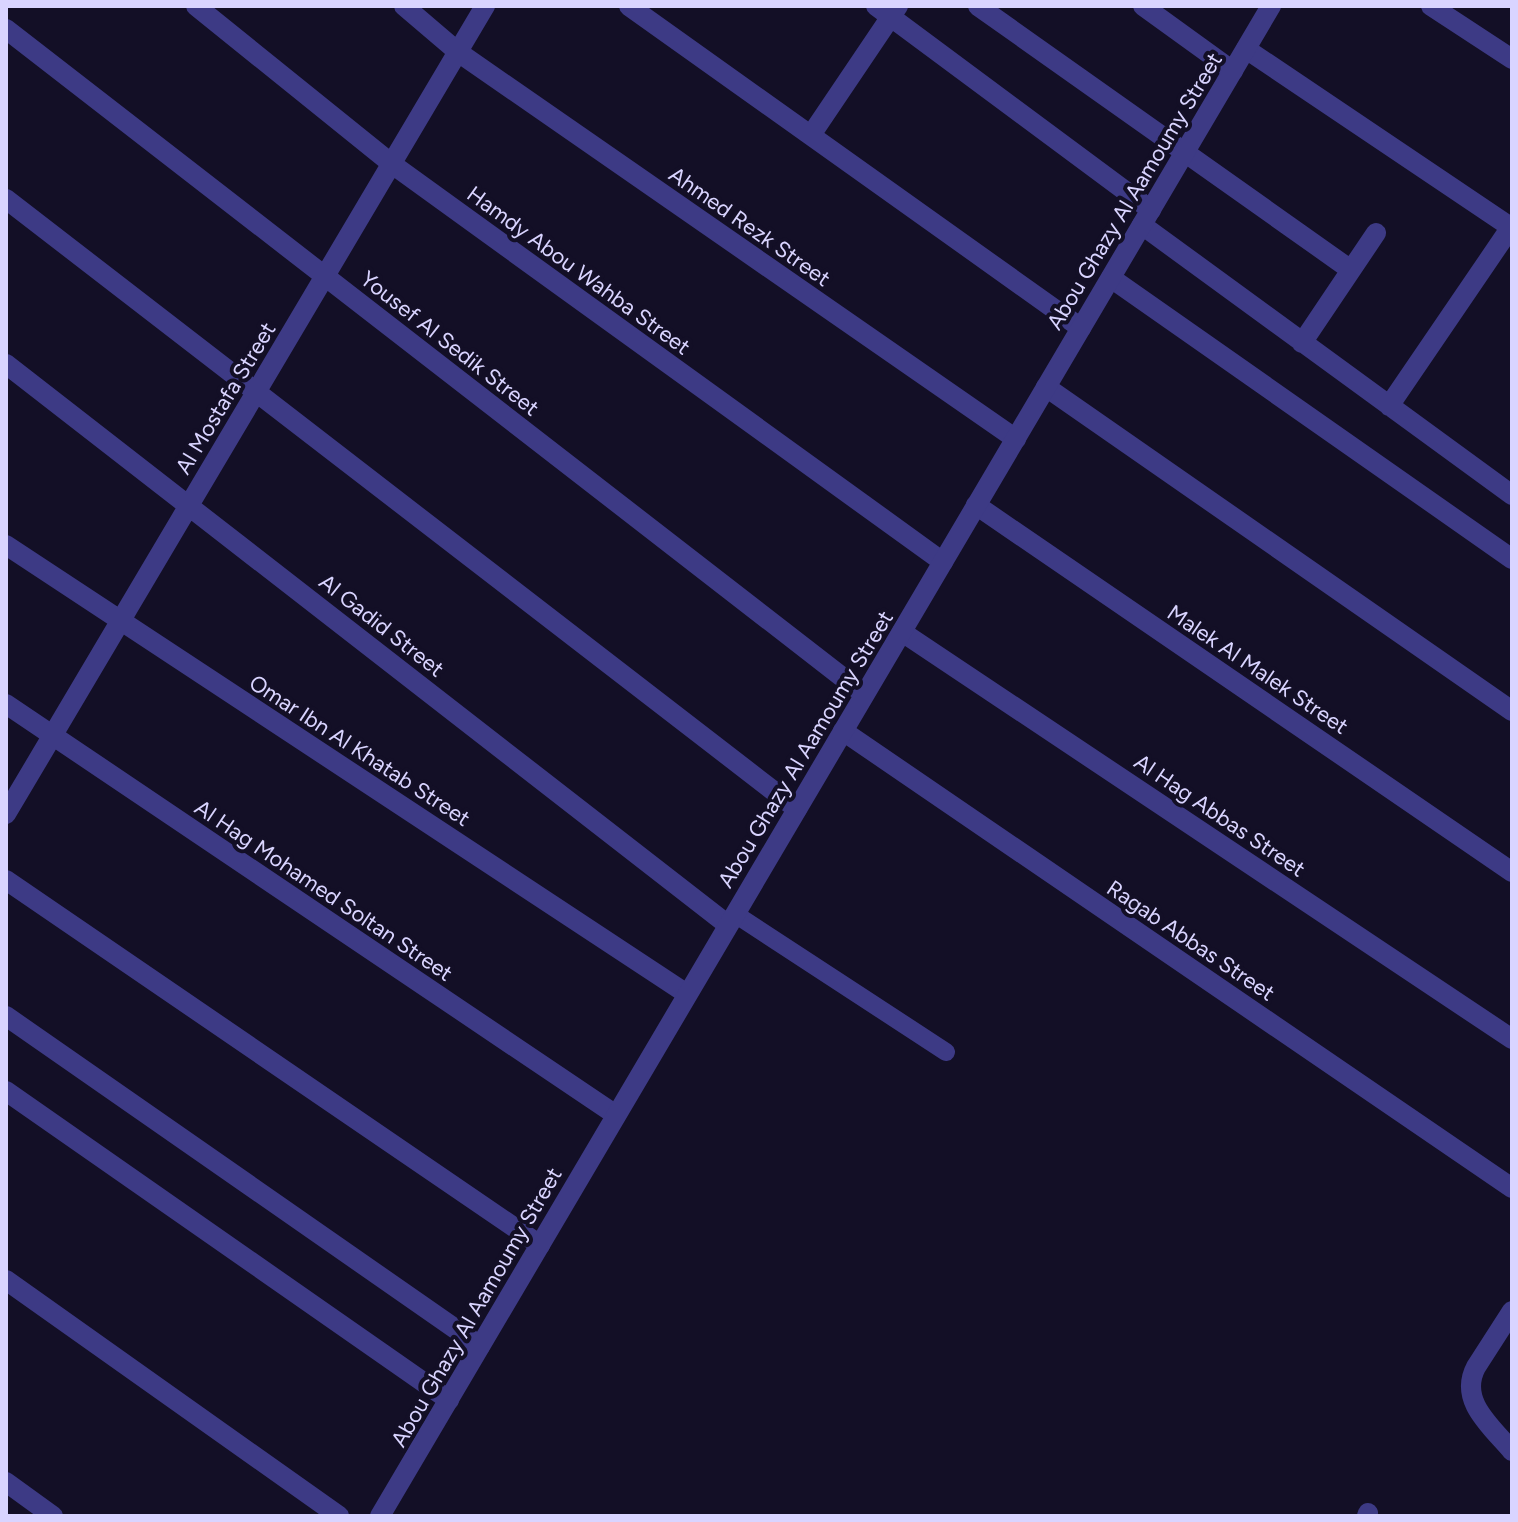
<svg xmlns="http://www.w3.org/2000/svg" width="1518" height="1522" font-family="Figtree,sans-serif">
<style>
.lines{fill:none;stroke-linecap:round;stroke-linejoin:round}
.service{stroke:#3d3a85;stroke-width:18}
.minor{stroke:#3d3a85;stroke-width:20}
.tertiary{stroke:#3d3a85;stroke-width:20}
.labels{text-anchor:middle;stroke-width:8;stroke-linejoin:round;paint-order:stroke}
.street-label{font-size:22px;fill:#d9d4ff;stroke:#130f26}
</style>
<rect width="100%" height="100%" fill="#130f26"/>
<g class="lines">
<!-- service -->
<path class="service" d="M 735,914 L 946,1052"/>
<!-- minor -->
<path class="minor" d="M 196,6 L 392,164 L 943,562
M 404,6 L 458,52 L 1016,439
M 629,6 L 1081,328
M 876,6 L 1151,210
M 978,6 L 1351,270
M 1143,6 L 1233,71
M 1431,6 L 1512,59
M 6,29 L 864,694
M 1246,49 L 1512,228
M 811,135 L 898,6
M 6,199 L 797,809
M 1142,225 L 1512,495
M 1111,278 L 1512,559
M 1302,343 L 1376,233
M 6,364 L 728,925
M 1046,387 L 1512,711
M 1389,406 L 1511,227
M 976,505 L 1512,872
M 6,545 L 687,994
M 902,632 L 1512,1039
M 6,704 L 616,1115
M 843,731 L 1512,1188
M 6,814 L 485,6
M 6,880 L 540,1245
M 6,1016 L 480,1346
M 6,1091 L 449,1400
M 6,1280 L 339,1516
M 1512,1311 L 1476,1367 C 1458,1401 1492,1427 1512,1451
M 6,1482 L 53,1516
M 1367,1516 L 1368,1513"/>
<!-- tertiary -->
<path class="tertiary" d="M 380,1516 L 1271,6"/>
</g>
<g class="labels">
<!-- street labels -->
<g class="street-label">
<text transform="translate(1134 191) rotate(-59)" y="8">Abou Ghazy Al Aamoumy Street</text>
<text transform="translate(750 226) rotate(35)" y="8">Ahmed Rezk Street</text>
<text transform="translate(579 270) rotate(36)" y="8">Hamdy Abou Wahba Street</text>
<text transform="translate(450 343) rotate(38)" y="8">Yousef Al Sedik Street</text>
<text transform="translate(225 398) rotate(-59)" y="8">Al Mostafa Street</text>
<text transform="translate(382 625) rotate(38)" y="8">Al Gadid Street</text>
<text transform="translate(1258 669) rotate(34)" y="8">Malek Al Malek Street</text>
<text transform="translate(805 749) rotate(-59)" y="8">Abou Ghazy Al Aamoumy Street</text>
<text transform="translate(360 750) rotate(33)" y="8">Omar Ibn Al Khatab Street</text>
<text transform="translate(1220 815) rotate(34)" y="8">Al Hag Abbas Street</text>
<text transform="translate(324 890) rotate(34)" y="8">Al Hag Mohamed Soltan Street</text>
<text transform="translate(1191 940) rotate(34)" y="8">Ragab Abbas Street</text>
<text transform="translate(476 1307) rotate(-60)" y="8">Abou Ghazy Al Aamoumy Street</text>
</g>
</g>
<!-- border -->
<rect width="1518" height="1522" fill="none" stroke="#d9d4ff" stroke-width="16"/>
</svg>
